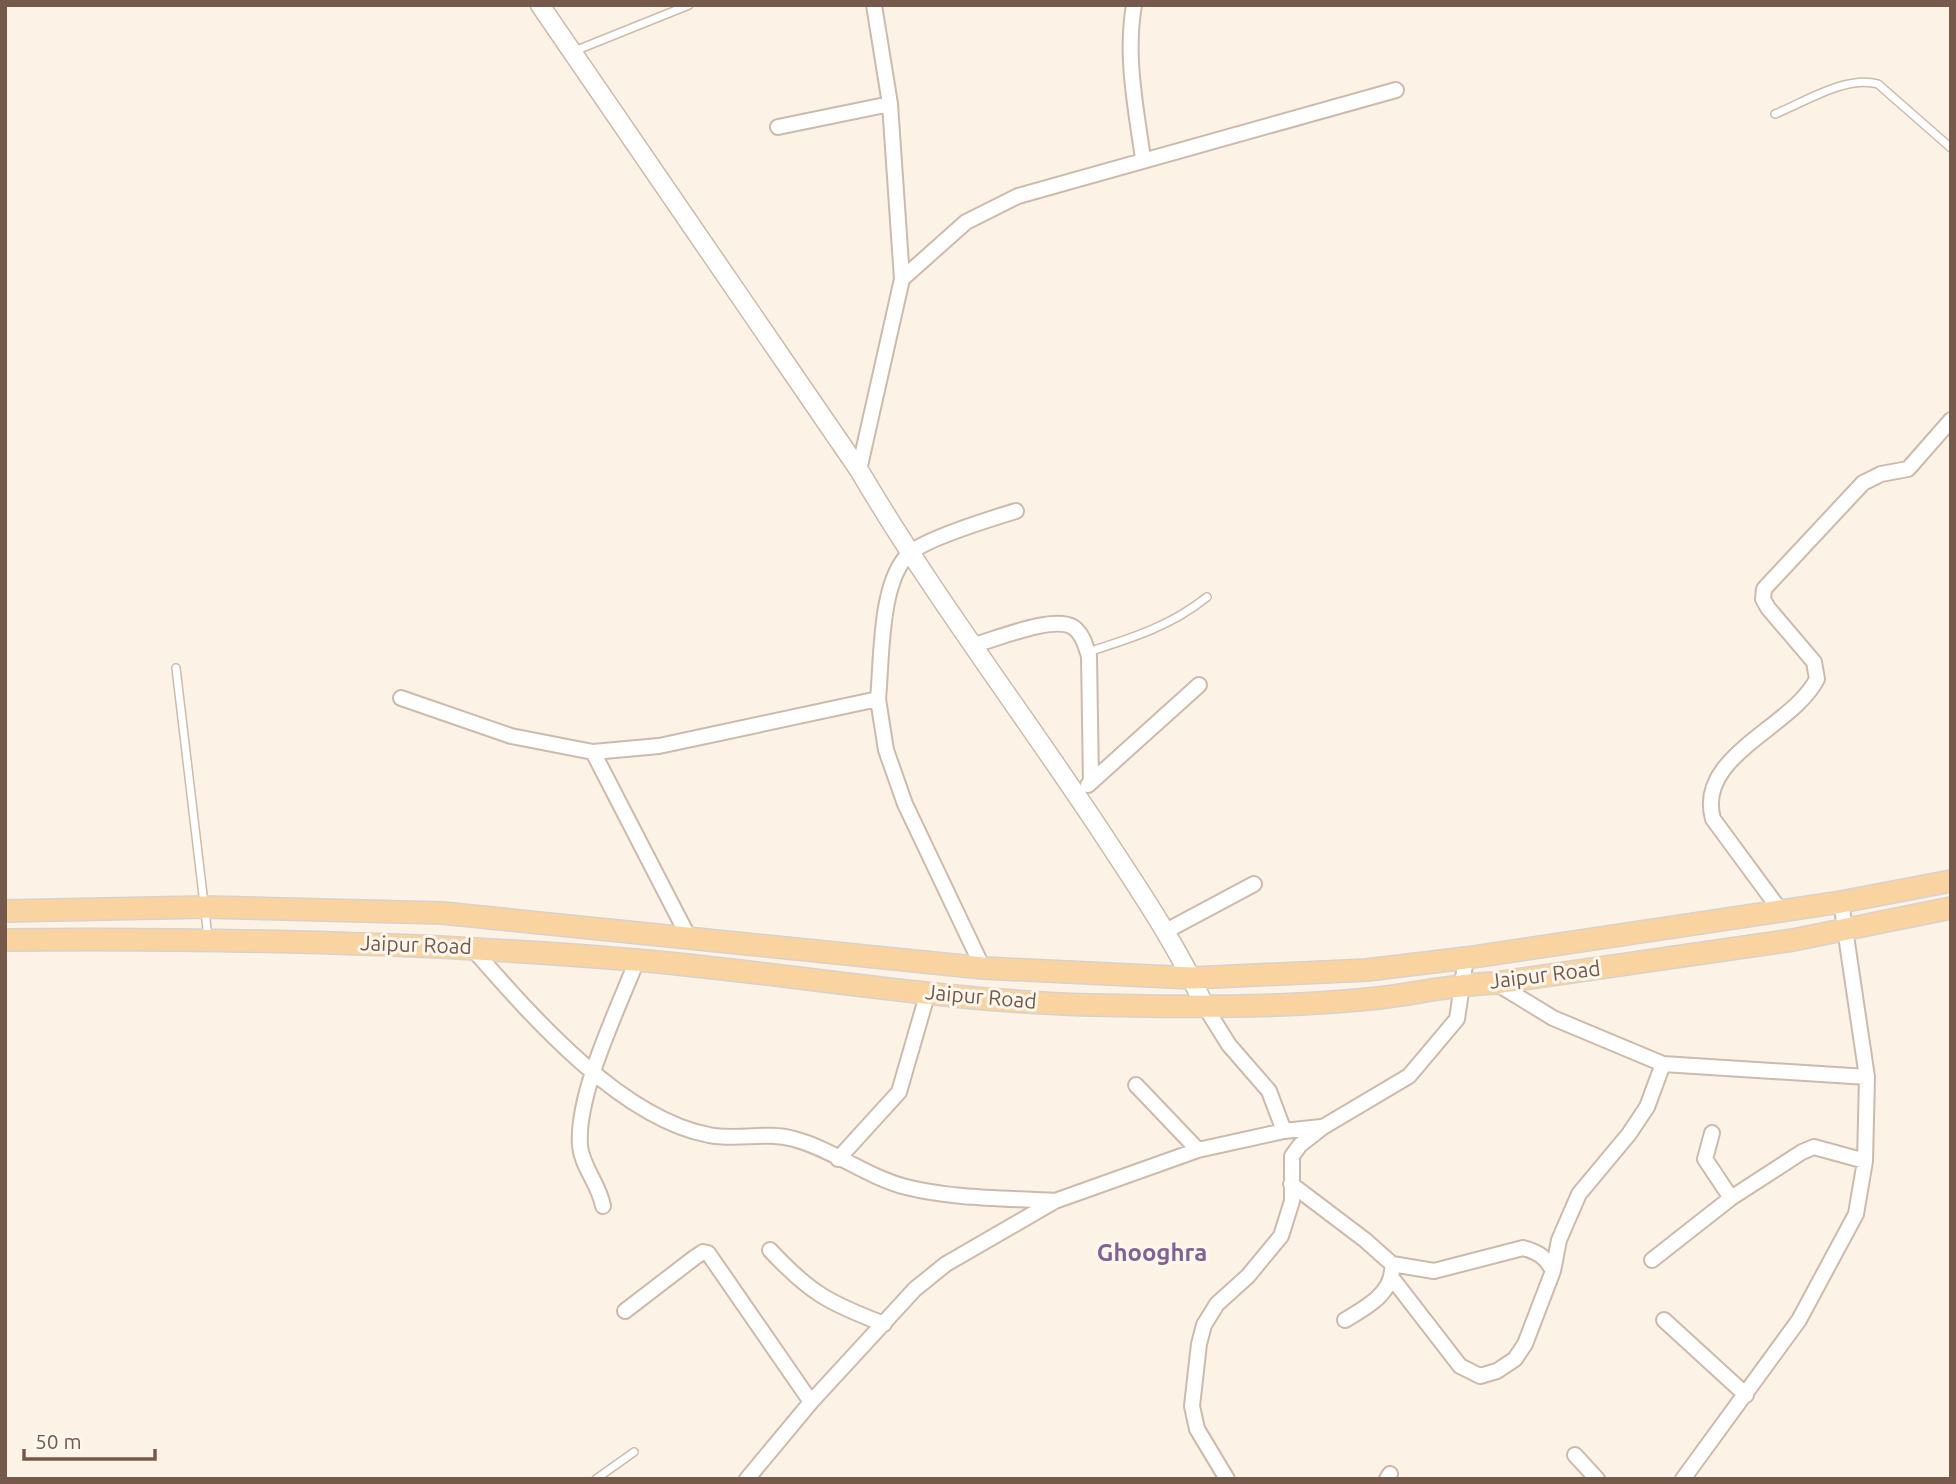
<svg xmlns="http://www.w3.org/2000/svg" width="1956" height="1484" font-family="Ubuntu,sans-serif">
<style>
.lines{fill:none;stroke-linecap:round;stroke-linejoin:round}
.service-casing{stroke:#cdbaad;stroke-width:10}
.minor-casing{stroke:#cdbaad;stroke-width:18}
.tertiary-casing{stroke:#cdbaad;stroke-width:21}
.primary-casing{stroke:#d8d1cd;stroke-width:24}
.service{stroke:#fff;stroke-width:7}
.minor{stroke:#fff;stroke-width:14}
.tertiary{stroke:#fff;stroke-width:18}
.primary{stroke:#f9d4a1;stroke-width:21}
.labels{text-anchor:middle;stroke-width:6;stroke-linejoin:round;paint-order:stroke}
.street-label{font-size:21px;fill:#75594b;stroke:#fff7ed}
.quarter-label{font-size:24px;font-weight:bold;fill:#806391;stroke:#fff7ed}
</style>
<rect width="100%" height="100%" fill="#fcf3e6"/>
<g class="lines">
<defs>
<path id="service" d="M 572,52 L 689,5
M 1775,114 C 1805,102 1846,75 1878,84 L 1951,148
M 1088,652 C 1132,638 1171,626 1207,597
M 176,668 L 208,937
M 596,1479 L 634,1452"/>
<path id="minor" d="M 1134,5 C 1125,57 1136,108 1143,159
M 778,127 L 890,104
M 902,279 L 966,222 L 1018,196 L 1396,90
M 859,470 L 902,279 L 890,104 L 874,5
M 974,645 C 997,639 1053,615 1073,627 C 1083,634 1085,645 1089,656 L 1091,782
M 401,698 L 511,736 L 593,752 L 659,746 L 878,699 C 882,660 879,580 910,553 C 927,538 993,518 1016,511
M 878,699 L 886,750 L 905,804 L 983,968
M 593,752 L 688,936
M 1088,785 L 1199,685
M 1780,910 L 1713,819 C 1695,756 1792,728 1817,679 L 1814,662 L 1768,608 L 1763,599 L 1764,589 L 1863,483 L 1881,474 L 1908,469 L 1951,420
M 1166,931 L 1254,884
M 471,947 C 529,1013 619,1118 709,1135 C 737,1141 766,1131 794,1139 C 832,1149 867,1177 906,1187 C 954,1199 1006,1198 1055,1201
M 1496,983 L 1553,1018 L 1663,1064 L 1867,1077
M 1204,1005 L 1229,1045 L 1269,1091 L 1284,1131
M 1712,1133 L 1705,1159 L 1731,1198
M 1198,1150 L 1284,1131 L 1321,1127
M 838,1159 L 899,1092 L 928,992
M 1291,1184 L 1365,1240 L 1392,1264 L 1434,1271 L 1523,1248 C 1538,1252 1546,1257 1553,1271
M 603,1206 C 599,1184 582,1167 580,1146 C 576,1094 618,1009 637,960
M 770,1250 C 810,1293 829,1303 884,1324
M 1652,1260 L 1731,1198 L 1802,1152 L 1814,1147 L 1865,1161
M 1392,1278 L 1460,1366 L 1480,1376 L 1497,1371 L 1515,1359 L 1525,1344 L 1553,1271 L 1559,1240 L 1579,1194 L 1629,1134 L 1647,1107 L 1663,1064
M 625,1311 L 694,1258 L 703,1252 L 708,1253 L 811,1402
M 1345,1320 C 1363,1309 1391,1295 1392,1270
M 1664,1320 L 1746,1395
M 1575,1455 L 1597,1479
M 747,1479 L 811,1402 L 915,1289 L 946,1264 L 1055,1201 L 1198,1150 L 1136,1085
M 1227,1479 L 1197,1429 L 1192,1406 L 1199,1344 L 1204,1325 L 1217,1304 L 1248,1276 L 1281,1236 L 1292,1201 L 1292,1156 L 1300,1145 L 1323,1127 L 1409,1076 L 1457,1019 L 1466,958
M 1387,1479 L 1390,1474
M 1683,1479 L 1799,1320 L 1856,1214 L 1865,1161 L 1867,1077 L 1841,902"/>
<path id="tertiary" d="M 540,5 L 859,470 C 933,596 1023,713 1104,836 C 1140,891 1177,945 1204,1005"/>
<path id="primary" d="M 5,911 L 205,907 L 442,913 L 983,968 L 1192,978 L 1367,970 L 1466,958 L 1841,902 L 1951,881
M 5,940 C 217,938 424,942 635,960 C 788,973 939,1001 1091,1005 C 1183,1007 1278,1008 1369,999 C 1412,995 1453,984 1496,983 L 1793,940 L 1951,908"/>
</defs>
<!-- service casing -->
<use href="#service" class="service-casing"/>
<!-- minor casing -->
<use href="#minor" class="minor-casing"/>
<!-- tertiary casing -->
<use href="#tertiary" class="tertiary-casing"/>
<!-- primary casing -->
<use href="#primary" class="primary-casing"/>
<!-- service -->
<use href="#service" class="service"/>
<!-- minor -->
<use href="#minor" class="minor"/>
<!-- tertiary -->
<use href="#tertiary" class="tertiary"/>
<!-- primary -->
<use href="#primary" class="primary"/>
</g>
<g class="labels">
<!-- street labels -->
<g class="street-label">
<text transform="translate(416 945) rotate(2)" y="7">Jaipur Road</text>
<text transform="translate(1545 975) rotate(-7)" y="7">Jaipur Road</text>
<text transform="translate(981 997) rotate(5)" y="7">Jaipur Road</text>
</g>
<!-- quarter labels -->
<g class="quarter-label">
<text x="1152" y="1261">Ghooghra</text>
</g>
</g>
<!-- border -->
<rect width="1956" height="1484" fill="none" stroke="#75594b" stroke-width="14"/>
<!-- scale -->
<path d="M24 1449v10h131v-10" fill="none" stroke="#75594b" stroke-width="3.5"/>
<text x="35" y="1449" font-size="21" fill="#75594b" stroke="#fff7ed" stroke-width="5" paint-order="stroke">50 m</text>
</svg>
